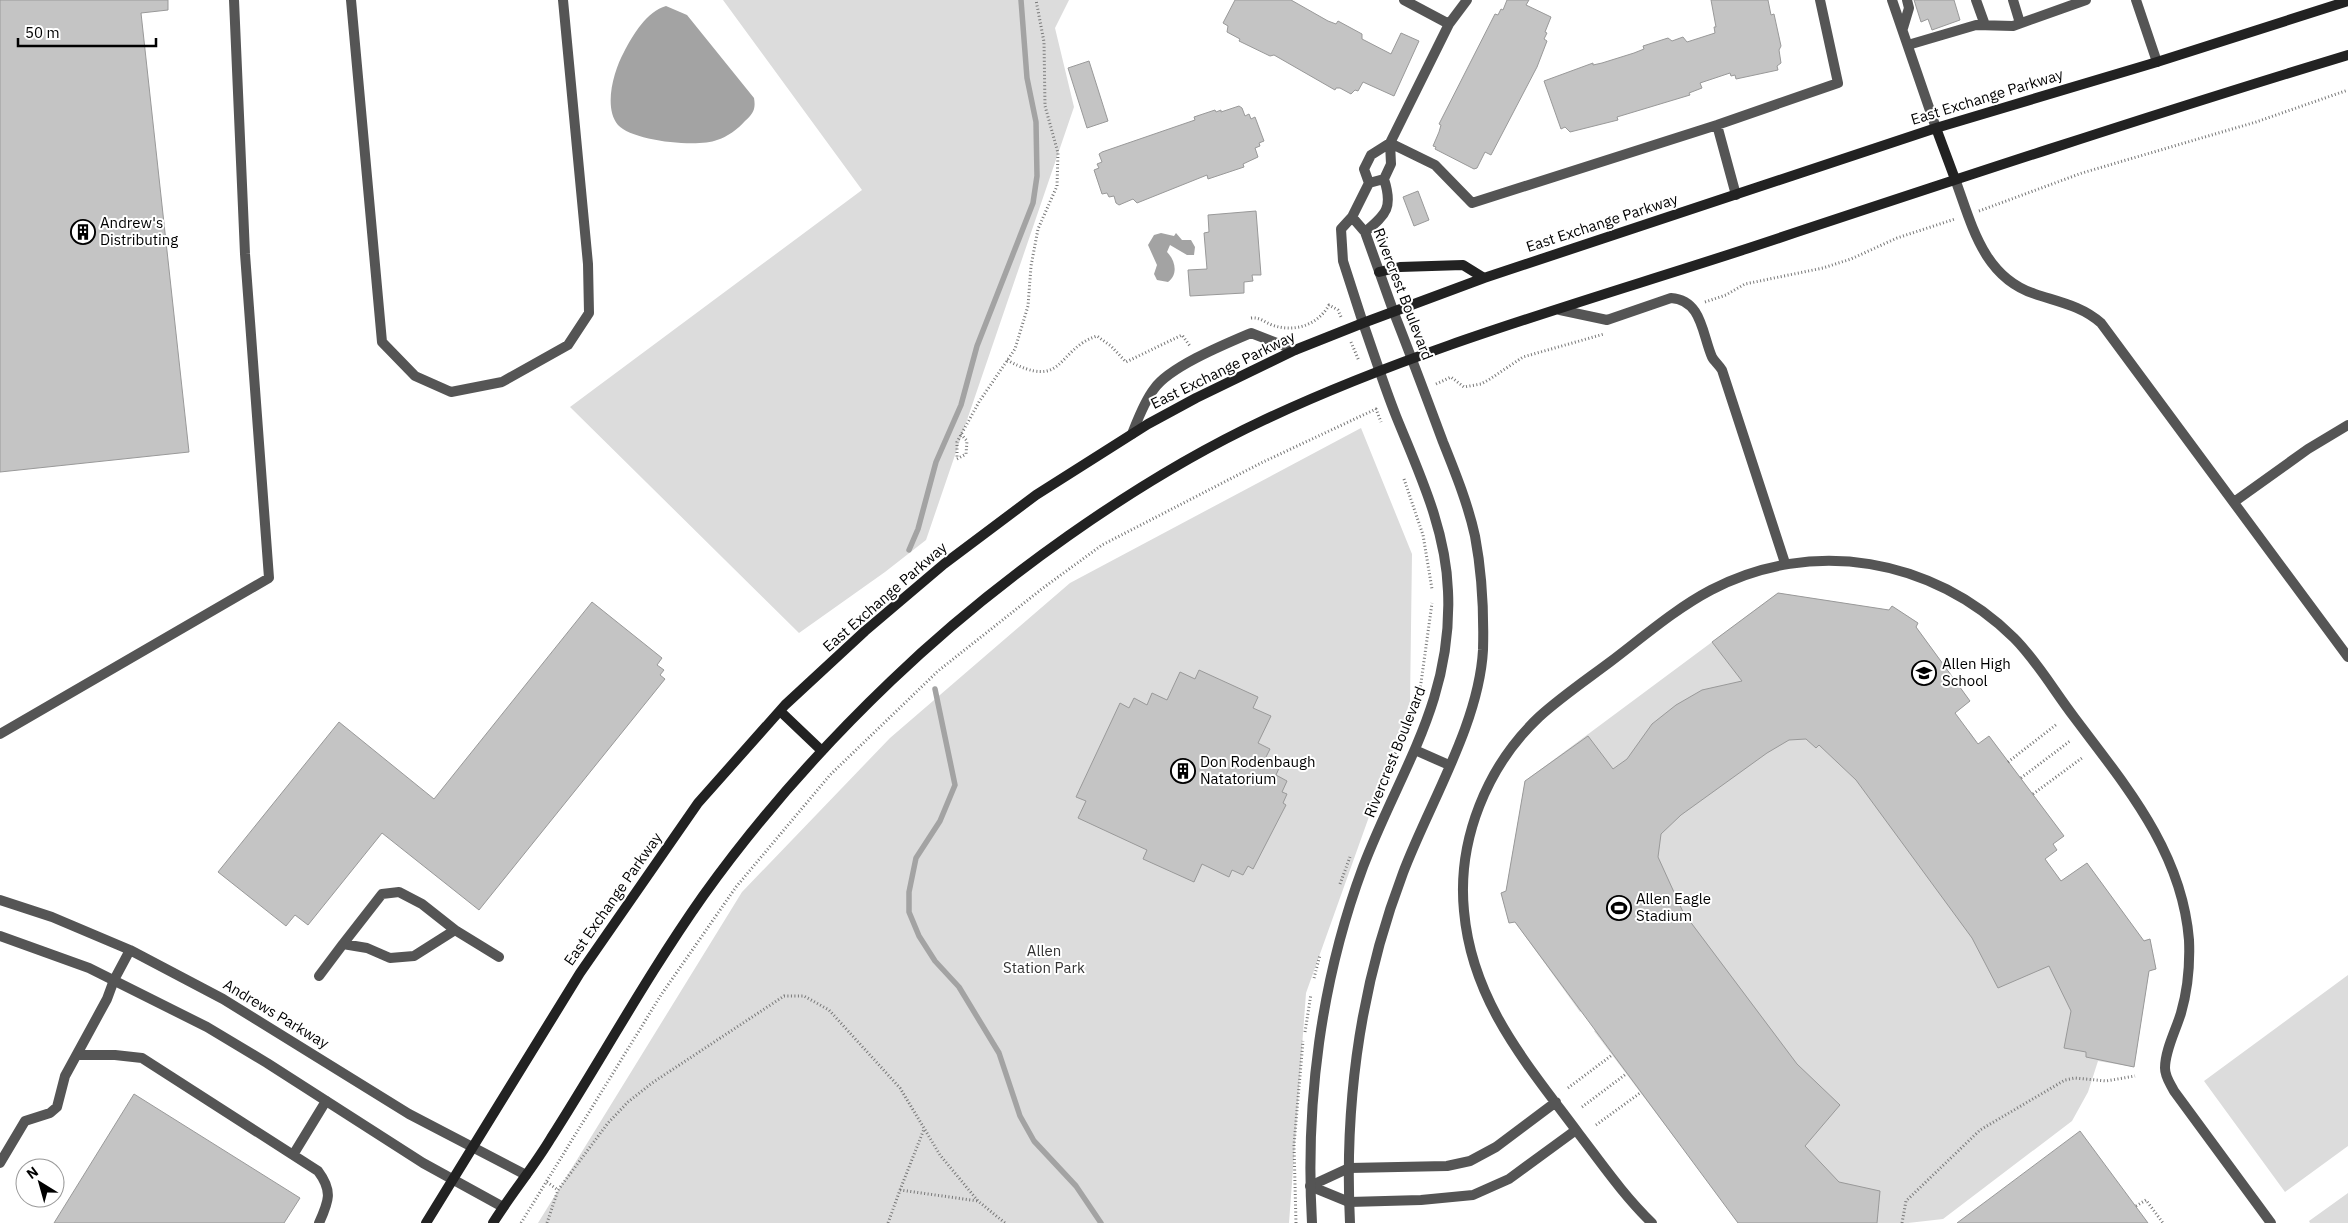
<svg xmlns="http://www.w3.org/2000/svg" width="2348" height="1223" font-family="'IBM Plex Sans',sans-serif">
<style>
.green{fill:#dcdcdc}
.water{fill:#a3a3a3}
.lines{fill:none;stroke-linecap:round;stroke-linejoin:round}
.stream{stroke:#a3a3a3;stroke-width:5.5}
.building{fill:#c4c4c4;stroke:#999}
.path{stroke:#777;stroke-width:3;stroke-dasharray:1 2.5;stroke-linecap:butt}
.service{stroke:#555;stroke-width:10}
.tertiary{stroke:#555;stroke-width:10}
.secondary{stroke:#222;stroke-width:10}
.labels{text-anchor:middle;stroke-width:4;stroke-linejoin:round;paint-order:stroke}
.street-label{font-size:15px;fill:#000;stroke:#fff}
.poi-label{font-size:15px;fill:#000;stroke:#fff;text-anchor:start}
.park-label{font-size:15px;fill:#333;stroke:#fff}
</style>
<rect width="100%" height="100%" fill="#fff"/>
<!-- green -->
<path class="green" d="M 723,0 L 1069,0 L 1055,28 L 1074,107 L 926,540 L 885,572 L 799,633 L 570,407 L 862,190 Z
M 1361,428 L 1412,554 L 1410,702 L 1306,993 L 1289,1223 L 538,1223 L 742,892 L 890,738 L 1070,583 Z
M 1778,593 L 1889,610 L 1892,606 L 1918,623 L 1916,627 L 1970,701 L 1944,721 L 1969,731 L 1978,744 L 1990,737 L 2064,836 L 2053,844 L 2045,859 L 2061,881 L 2087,863 L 2143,940 L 2150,939 L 2156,969 L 2149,971 L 2134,1067 L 2098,1061 L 2088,1092 L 2072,1121 L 1943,1219 L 1908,1223 L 1738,1223 L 1691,1125 L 1674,1137 L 1594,1031 L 1611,1019 L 1597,999 L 1580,1012 L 1515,922 L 1509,923 L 1501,893 L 1506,891 L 1525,781 Z
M 2348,975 L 2348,1146 L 2285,1192 L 2204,1081 Z
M 2348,1193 L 2348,1223 L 2310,1223 L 2309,1221 Z"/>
<!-- water -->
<path class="water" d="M 666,6 L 687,15 L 754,98 C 756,109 753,114 745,121 C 738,129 727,137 717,140 C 698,148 632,141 618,125 C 603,107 614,70 624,52 C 633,35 647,11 666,6 Z
M 1161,233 L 1174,236 L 1176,233 L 1182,240 L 1191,240 L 1195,247 L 1194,255 L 1187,255 L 1170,245 L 1167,252 C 1176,261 1178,275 1168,282 L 1157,280 L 1154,274 L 1157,265 L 1148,245 L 1154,235 Z"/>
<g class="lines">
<!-- stream -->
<path class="stream" d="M 909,550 L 918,529 L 936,462 L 961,405 L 977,346 L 1033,203 L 1037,176 L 1036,122 L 1027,78 L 1021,0
M 935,689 L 955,785 L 940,821 L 916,858 L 909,892 L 909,912 L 919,936 L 935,961 L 959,987 L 999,1053 L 1020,1116 L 1034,1141 L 1076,1186 L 1101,1223"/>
</g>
<!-- building -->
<path class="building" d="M 0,0 L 168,0 L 168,10 L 141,13 L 189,452 L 0,472 Z
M 1235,0 L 1291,0 L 1328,21 L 1336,24 L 1338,21 L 1362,34 L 1362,39 L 1391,54 L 1401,33 L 1419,41 L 1394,96 L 1363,82 L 1358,91 L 1355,90 L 1351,94 L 1340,88 L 1336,88 L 1335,90 L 1274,55 L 1270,56 L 1239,41 L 1240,39 L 1227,32 L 1228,26 L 1223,23 Z
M 1507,0 L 1529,0 L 1526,5 L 1551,17 L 1545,32 L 1547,33 L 1544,39 L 1547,41 L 1537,67 L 1491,155 L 1485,152 L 1477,168 L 1474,169 L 1435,149 L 1436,147 L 1433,146 L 1439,132 L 1441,125 L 1439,124 L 1495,14 L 1498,15 L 1501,9 L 1503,10 Z
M 1711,0 L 1768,0 L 1771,15 L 1774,14 L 1781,46 L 1779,50 L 1781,63 L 1777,66 L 1778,70 L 1736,79 L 1735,75 L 1731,76 L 1730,73 L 1700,83 L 1702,88 L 1689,93 L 1690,95 L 1617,117 L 1618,120 L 1570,132 L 1565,127 L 1561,129 L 1544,81 L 1593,63 L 1593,65 L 1602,63 L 1634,53 L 1644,49 L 1643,46 L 1668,38 L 1672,41 L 1683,37 L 1687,42 L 1715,33 L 1714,27 L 1716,27 Z
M 1914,0 L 1954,0 L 1960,20 L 1932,30 L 1928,19 L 1921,22 Z
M 1089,61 L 1108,121 L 1087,128 L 1068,68 Z
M 1239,106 L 1242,108 L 1245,116 L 1249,114 L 1251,119 L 1255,117 L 1264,141 L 1259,143 L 1260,146 L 1255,148 L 1258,157 L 1243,164 L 1244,167 L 1208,179 L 1207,175 L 1137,203 L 1133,199 L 1119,205 L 1116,203 L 1114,196 L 1109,197 L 1107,193 L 1102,194 L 1094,170 L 1099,168 L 1097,164 L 1102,162 L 1099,154 L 1102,152 L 1195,120 L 1194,117 L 1215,110 L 1216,112 L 1221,110 L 1221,112 Z
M 1418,191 L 1429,220 L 1414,226 L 1403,197 Z
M 1256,211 L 1261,275 L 1252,275 L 1253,281 L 1244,282 L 1244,293 L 1190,296 L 1188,270 L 1207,269 L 1204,233 L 1209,232 L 1208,215 Z
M 1778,593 L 1889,610 L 1892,606 L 1918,623 L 1916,627 L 1970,701 L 1955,713 L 1978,744 L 1989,736 L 2064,836 L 2053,844 L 2057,850 L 2045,859 L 2061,881 L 2087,863 L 2144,941 L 2150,939 L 2156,969 L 2149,971 L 2134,1067 L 2086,1057 L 2086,1052 L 2064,1048 L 2071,1011 L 2049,966 L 1998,988 L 1972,938 L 1856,780 L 1819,745 L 1816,748 L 1806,739 L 1789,740 L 1767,753 L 1681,815 L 1661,834 L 1658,857 L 1683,912 L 1797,1064 L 1840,1105 L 1805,1146 L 1839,1182 L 1880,1191 L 1877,1223 L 1738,1223 L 1515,922 L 1509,923 L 1501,893 L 1506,891 L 1525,781 L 1588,736 L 1613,769 L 1627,759 L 1652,724 L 1676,705 L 1702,690 L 1742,681 L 1712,642 Z
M 592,602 L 662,658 L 657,665 L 664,670 L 660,675 L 665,679 L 479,910 L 382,833 L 308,925 L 295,915 L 286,926 L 218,872 L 339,722 L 434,799 Z
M 1199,670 L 1258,697 L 1253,708 L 1271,716 L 1258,743 L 1270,749 L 1265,759 L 1280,766 L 1276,775 L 1287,781 L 1282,792 L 1287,794 L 1283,803 L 1286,805 L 1253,869 L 1248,866 L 1243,875 L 1232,870 L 1229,877 L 1202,864 L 1194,882 L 1143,859 L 1147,850 L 1078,818 L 1086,801 L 1076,797 L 1120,703 L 1129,708 L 1134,698 L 1147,705 L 1152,693 L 1167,700 L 1180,672 L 1195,679 Z
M 134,1094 L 300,1198 L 284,1223 L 54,1223 Z
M 2080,1131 L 2148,1223 L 1957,1223 Z"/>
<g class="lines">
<!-- path -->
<path class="path" d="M 1979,211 L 2082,173 L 2256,122 L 2348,90
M 1705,302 L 1726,295 L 1745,284 L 1823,268 L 1851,259 L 1897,238 L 1955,219
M 1251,318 C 1260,317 1264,322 1272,325 C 1294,333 1318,325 1329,305 L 1338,310 L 1341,317
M 1351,342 L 1359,361
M 1007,360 C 1065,392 1056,349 1097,336 L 1111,346 L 1126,362 L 1182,335 L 1190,346
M 1436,384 L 1451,377 L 1464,387 L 1481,384 L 1490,379 L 1523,357 L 1604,334
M 961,434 L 967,441 L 966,454 L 957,459 L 957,442 L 979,402 L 1015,349 L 1028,306 L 1031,266 L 1038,229 L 1057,186 L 1058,153 L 1045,106 L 1044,42 L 1036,0
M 1404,479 L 1423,535 L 1432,589
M 1420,690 L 1432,603
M 2008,762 L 2057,724
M 2021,778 L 2070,741
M 1378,792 L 1406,729
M 2033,794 L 2082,758
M 1340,884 L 1350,857
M 1314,978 L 1320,955
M 1305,1032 L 1311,994
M 1568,1088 L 1612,1055
M 1582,1107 L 1626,1074
M 1596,1125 L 1640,1093
M 547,1182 L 558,1190
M 900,1190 L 924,1129
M 2136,1206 L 2146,1200 L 2163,1223
M 521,1223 L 661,995 L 736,887 L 830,775 L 938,671 L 1043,588 L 1102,545 L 1263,462 L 1376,409 L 1381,422
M 547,1223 L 558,1190 L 608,1123 L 628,1102 L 652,1083 L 784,996 L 804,996 L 829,1010 L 900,1088 L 940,1155 L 978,1201 L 1005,1223
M 888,1223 L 900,1190 L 978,1201
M 1296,1223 L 1294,1145 L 1303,1041
M 1902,1223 L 1906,1201 L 1980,1130 L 2065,1080 L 2075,1078 L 2106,1081 L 2135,1076"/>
<!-- service -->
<path class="service" d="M 351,0 L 382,342 L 415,376 L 451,392 L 502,382 L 568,345 L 589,313 L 588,264 L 563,0
M 1892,0 L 1936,128
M 1976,0 L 1985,25
M 2013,0 L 2020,23
M 2136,0 L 2157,62
M 1449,24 L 1467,0
M 1903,28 L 1909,8 L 1907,0
M 1908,45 L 1976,25 L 2013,26 L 2086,0
M 1717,125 L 1736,195
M 1390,143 L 1435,165 L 1472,203 L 1717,125 L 1838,83 L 1820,0
M 1955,179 C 1972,225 1983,277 2035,294 C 2059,302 2082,306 2101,323 L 2348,657
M 1369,183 L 1384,179 L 1391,164 L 1390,143 L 1449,24 L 1404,0
M 1352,217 L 1365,232 L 1394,313
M 1365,232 C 1387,214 1393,207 1384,179
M 1560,310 L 1607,320 L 1671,298 C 1702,300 1702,334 1712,357 C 1714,361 1719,365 1722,370 L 1785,563
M 1363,323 L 1343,261 L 1341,229 L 1352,217 L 1369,183 L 1364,169 L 1371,155 L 1390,143
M 1132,434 C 1138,419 1144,402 1154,389 C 1169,367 1225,344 1251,333 L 1295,350
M 2234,502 L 2308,449 L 2348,425
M 0,734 L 269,578 L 245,254 L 234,0
M 343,944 L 382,894 L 399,892 L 422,904 L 455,930
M 319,976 L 343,944 L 367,948 L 390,958 L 414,956 L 455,930 L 499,957
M 77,1055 L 115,1055 L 142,1058 L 318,1171 C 333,1191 329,1201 319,1223
M 293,1155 L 326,1101
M 0,1163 L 25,1121 L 50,1113 L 57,1107 L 65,1076 L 107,999 L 114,980
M 1310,1186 L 1349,1202 L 1421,1200 L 1473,1195 L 1509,1179 L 1576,1130
M 1310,1186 L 1349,1168 L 1447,1166 L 1470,1161 L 1496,1147 L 1556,1102
M 1652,1223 C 1624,1196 1602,1164 1579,1134 C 1527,1064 1472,1002 1464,911 C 1457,840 1487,766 1539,717 C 1561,697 1586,680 1610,662 C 1643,637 1675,609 1711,590 C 1812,537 1933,558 2014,638 C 2037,661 2054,691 2074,717 C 2125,785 2182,851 2189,940 C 2190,964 2188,989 2181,1013 C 2176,1030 2165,1050 2165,1068 C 2165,1077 2170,1083 2174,1091 L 2271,1223"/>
<!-- tertiary -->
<path class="tertiary" d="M 1415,750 L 1449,765
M 0,900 L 52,917 L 130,950 L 223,999 L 409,1114 L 526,1175
M 0,936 L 89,968 L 207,1027 L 267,1063 L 423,1163 L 503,1207
M 114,980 L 130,950
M 1312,1223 C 1305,1103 1321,980 1363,867 C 1400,770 1453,701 1448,591 C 1446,529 1419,473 1396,416 C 1384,386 1374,354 1363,323
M 1350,1223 C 1344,1102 1360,986 1403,873 C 1429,804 1479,724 1483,650 C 1484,612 1482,573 1475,536 C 1468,504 1455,472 1443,442 C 1427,399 1411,356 1394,313"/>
<!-- secondary -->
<path class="secondary" d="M 1936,128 L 1955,179
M 1379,272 L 1400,267 L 1463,265 L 1484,278
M 780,711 L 822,751
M 426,1223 L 580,973 L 698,803 L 785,705 L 865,631 L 944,564 L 1036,495 L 1148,424 L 1196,398 L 1295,350 L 1363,323 L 1484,278 L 1936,128 L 2157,62 L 2348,1
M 493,1223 C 511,1194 533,1168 551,1138 C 602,1058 648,974 703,896 C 758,819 822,747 891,681 C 994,582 1136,480 1264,420 C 1419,347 1587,301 1749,248 C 1948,182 2147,116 2348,55"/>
</g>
<!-- icons -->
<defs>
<symbol id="building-ring" viewBox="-11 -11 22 22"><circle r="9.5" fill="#fff" stroke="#000" stroke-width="1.5"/><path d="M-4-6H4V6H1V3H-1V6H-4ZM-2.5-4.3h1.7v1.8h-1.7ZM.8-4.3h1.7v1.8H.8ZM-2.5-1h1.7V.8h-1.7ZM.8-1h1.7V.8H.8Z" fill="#000"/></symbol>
<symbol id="school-ring" viewBox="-11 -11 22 22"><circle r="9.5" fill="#fff" stroke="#000" stroke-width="1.5"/><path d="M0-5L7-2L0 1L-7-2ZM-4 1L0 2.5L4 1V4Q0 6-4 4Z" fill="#000"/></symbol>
<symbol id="stadium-ring" viewBox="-11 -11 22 22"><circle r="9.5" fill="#fff" stroke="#000" stroke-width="1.5"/><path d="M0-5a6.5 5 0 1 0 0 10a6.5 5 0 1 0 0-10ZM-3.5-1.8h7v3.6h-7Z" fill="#000"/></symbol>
</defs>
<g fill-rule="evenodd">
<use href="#building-ring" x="69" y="218" width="28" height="28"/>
<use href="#school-ring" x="1910" y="659" width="28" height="28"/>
<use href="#building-ring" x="1169" y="757" width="28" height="28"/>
<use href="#stadium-ring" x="1605" y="894" width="28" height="28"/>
</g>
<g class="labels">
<!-- street labels -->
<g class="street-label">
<text transform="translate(1987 97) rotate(-17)" y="5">East Exchange Parkway</text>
<text transform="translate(1602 223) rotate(-18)" y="5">East Exchange Parkway</text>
<text transform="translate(1403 294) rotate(69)" y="5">Rivercrest Boulevard</text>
<text transform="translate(1223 370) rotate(-26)" y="5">East Exchange Parkway</text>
<text transform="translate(885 597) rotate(-41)" y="5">East Exchange Parkway</text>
<text transform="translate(1395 752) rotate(-68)" y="5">Rivercrest Boulevard</text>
<text transform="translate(613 899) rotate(-55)" y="5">East Exchange Parkway</text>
<text transform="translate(276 1014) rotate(31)" y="5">Andrews Parkway</text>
</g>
<!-- poi labels -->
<g class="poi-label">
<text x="100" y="228">Andrew's<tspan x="100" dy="17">Distributing</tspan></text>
<text x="1942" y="669">Allen High<tspan x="1942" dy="17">School</tspan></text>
<text x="1200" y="767">Don Rodenbaugh<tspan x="1200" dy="17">Natatorium</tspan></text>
<text x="1636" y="904">Allen Eagle<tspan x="1636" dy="17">Stadium</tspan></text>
</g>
<!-- park labels -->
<g class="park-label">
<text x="1044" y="956">Allen<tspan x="1044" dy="17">Station Park</tspan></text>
</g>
</g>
<!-- north arrow -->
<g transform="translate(40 1183) rotate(323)"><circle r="24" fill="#ffffff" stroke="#999999"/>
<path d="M0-4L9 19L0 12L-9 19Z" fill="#000000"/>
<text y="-8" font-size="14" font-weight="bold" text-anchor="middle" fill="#000000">N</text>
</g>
<!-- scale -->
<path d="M18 38v8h138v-8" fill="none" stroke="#000000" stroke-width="2.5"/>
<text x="25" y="38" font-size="15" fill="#000000" stroke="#ffffff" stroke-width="4" paint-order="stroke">50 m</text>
</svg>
